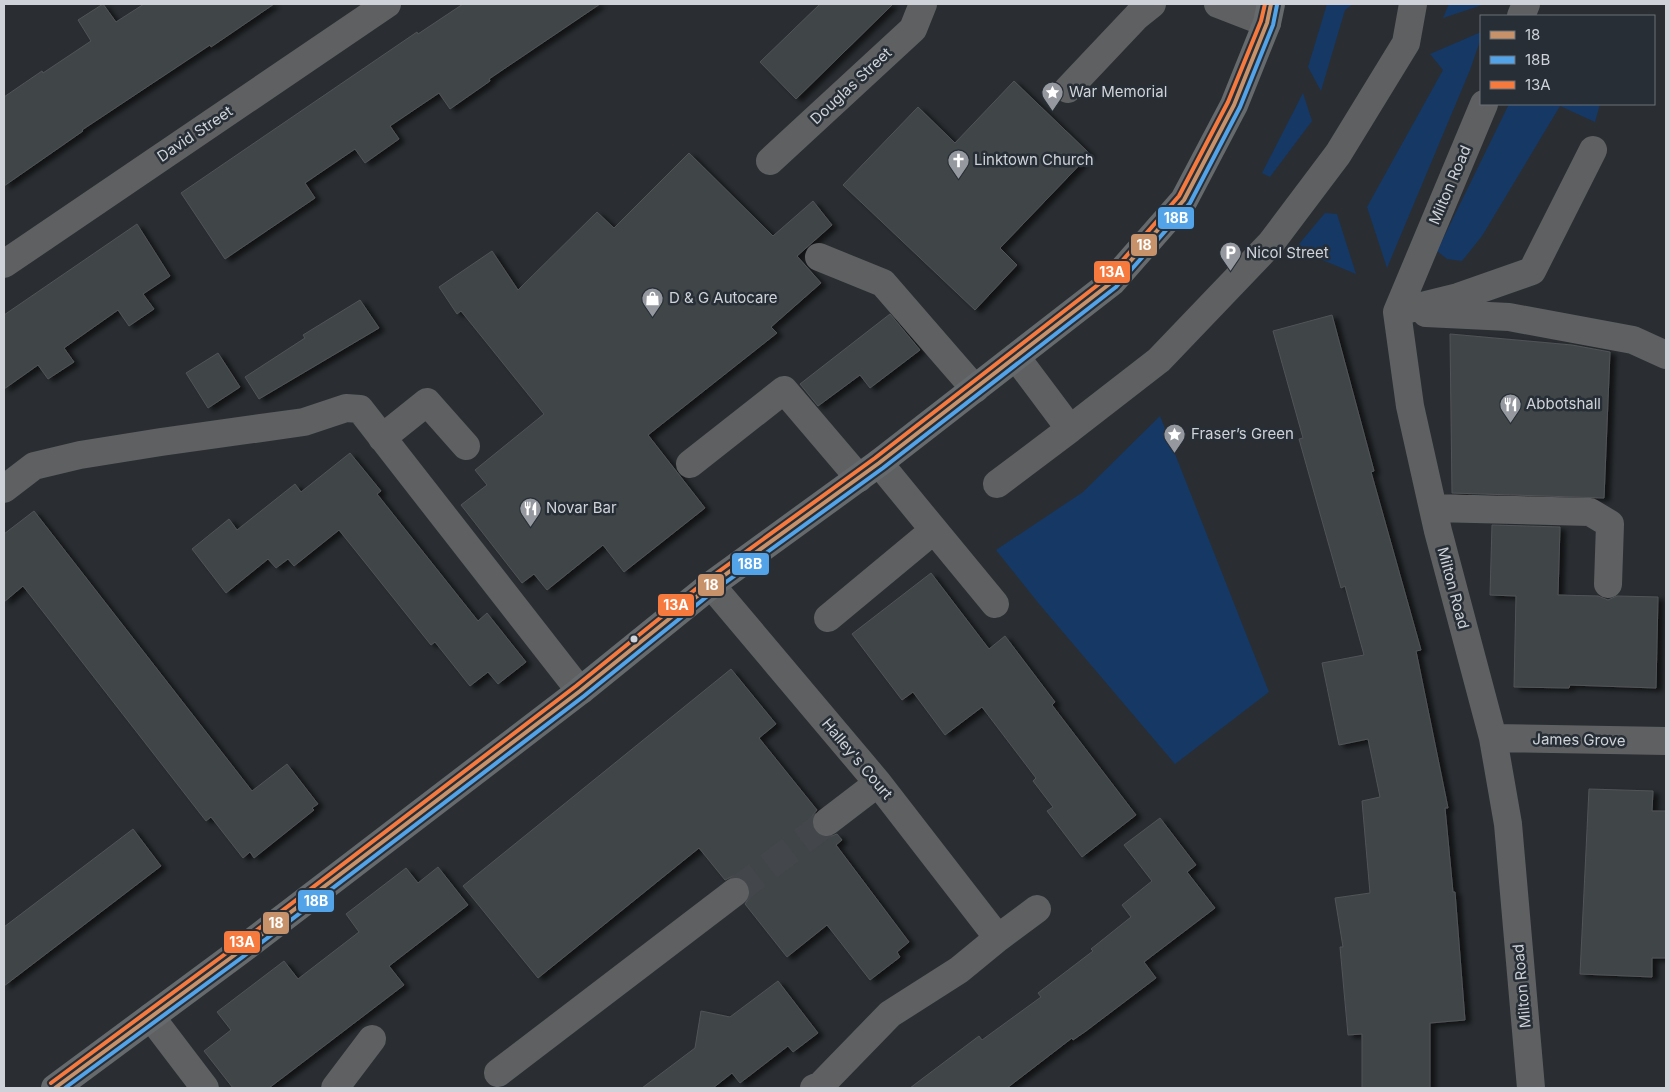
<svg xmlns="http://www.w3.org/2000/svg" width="1670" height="1092" font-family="Inter,sans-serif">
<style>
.green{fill:#153865}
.building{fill:#404447;stroke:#515458;filter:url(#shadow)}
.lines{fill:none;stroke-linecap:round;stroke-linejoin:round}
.minor-tunnel{stroke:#43474b;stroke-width:28;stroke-dasharray:28 14;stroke-linecap:butt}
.minor{stroke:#5f6062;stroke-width:28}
.major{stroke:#676a6c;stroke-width:28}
.bus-1-casing{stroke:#272e36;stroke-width:8}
.bus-2-casing{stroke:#272e36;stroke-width:8}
.bus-3-casing{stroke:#272e36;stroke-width:8}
.bus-1{stroke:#c7916a;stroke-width:4}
.bus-2{stroke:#53a3e8;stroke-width:4}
.bus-3{stroke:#f6793e;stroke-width:4}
.bus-dot{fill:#cfd3d9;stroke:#272e36;stroke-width:2}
.labels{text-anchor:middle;stroke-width:5;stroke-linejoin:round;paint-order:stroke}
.street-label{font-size:15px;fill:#cfd3d9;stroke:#272e36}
.poi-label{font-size:15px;fill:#cfd3d9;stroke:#272e36;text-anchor:start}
.line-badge{stroke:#272e36;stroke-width:2}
.badge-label{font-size:14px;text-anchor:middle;font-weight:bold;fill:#fff}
</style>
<defs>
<filter id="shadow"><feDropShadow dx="5.5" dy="3" stdDeviation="2.5" flood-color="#0009"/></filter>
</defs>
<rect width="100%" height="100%" fill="#2a2e32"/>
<!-- green -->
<path class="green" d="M 1327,4 L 1353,4 L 1345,10 L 1321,91 L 1308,67 Z
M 1449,4 L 1485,4 L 1443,18 Z
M 1481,32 L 1481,38 L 1470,70 L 1387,268 L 1367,207 L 1443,70 L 1430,54 Z
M 1303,93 L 1312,121 L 1270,177 L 1262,173 Z
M 1509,104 L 1600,104 L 1595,122 L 1560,106 L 1482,236 L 1462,261 L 1447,259 L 1437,251 Z
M 1325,213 L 1337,214 L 1356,274 L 1308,254 L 1299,244 Z
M 1160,416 L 1269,692 L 1175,764 L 1040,605 L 996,550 L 1083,492 Z"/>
<!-- building -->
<path class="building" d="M 103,4 L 116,22 L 144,4 L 274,4 L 211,47 L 210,45 L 82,130 L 83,131 L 4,186 L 4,97 L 42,71 L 43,73 L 91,41 L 78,20 Z
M 463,4 L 600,4 L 489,79 L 490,81 L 450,109 L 439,93 L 390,126 L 399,139 L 365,163 L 355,149 L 305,183 L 315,198 L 225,259 L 181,193 L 417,32 L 418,34 Z
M 820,4 L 893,4 L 796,99 L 760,62 Z
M 1014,81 L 1090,154 L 1000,248 L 1017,265 L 975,310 L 843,185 L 918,107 L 955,143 Z
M 689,153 L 773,236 L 813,201 L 832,225 L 797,256 L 821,283 L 771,327 L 777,333 L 648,435 L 705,508 L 624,572 L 603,545 L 547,590 L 534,574 L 522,583 L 461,505 L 487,485 L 475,470 L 544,414 L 461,311 L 457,314 L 439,287 L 492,251 L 518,290 L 597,212 L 614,228 Z
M 137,224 L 170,276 L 143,294 L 154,309 L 129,326 L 118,310 L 64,348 L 74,362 L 48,379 L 38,365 L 4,389 L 4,315 Z
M 360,300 L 379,328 L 259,399 L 245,377 L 305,338 L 303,335 Z
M 890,314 L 920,350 L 870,388 L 860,375 L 818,406 L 800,384 Z
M 1332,315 L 1374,471 L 1371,472 L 1421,650 L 1416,651 L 1448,808 L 1445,808 L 1453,892 L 1455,892 L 1465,1020 L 1430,1023 L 1430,1088 L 1362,1088 L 1362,1034 L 1348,1035 L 1340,947 L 1343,947 L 1335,898 L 1370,893 L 1362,801 L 1380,797 L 1368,739 L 1339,745 L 1322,663 L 1364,655 L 1345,586 L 1341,588 L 1299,439 L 1303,438 L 1273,331 Z
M 1450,334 L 1572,345 L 1610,352 L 1604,498 L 1452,493 Z
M 218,353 L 240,387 L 208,408 L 186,373 Z
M 350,453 L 381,491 L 377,494 L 478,621 L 487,613 L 526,662 L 498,684 L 488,672 L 470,686 L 435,642 L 431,645 L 339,530 L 294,566 L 288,559 L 276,568 L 268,559 L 226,593 L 192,549 L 229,519 L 237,530 L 295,484 L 301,492 Z
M 34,511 L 252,791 L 287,764 L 318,804 L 312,808 L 314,810 L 254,858 L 250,852 L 243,858 L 211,817 L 206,821 L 23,586 L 4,602 L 4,534 Z
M 1492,525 L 1560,527 L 1558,595 L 1598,596 L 1608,600 L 1617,596 L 1658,597 L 1656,688 L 1570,685 L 1569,688 L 1514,687 L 1516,596 L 1490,595 Z
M 931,573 L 989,649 L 1005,636 L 1055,702 L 1052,705 L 1136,815 L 1082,857 L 1047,811 L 1053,807 L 1033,781 L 1036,778 L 982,707 L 945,735 L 913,692 L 902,700 L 852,634 Z
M 731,669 L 776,724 L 759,738 L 817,810 L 812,816 L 812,824 L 814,831 L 821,837 L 829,837 L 837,834 L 842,840 L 836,845 L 909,942 L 897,952 L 900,957 L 870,980 L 827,925 L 787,957 L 745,904 L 749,898 L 750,890 L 747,882 L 741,878 L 733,876 L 725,880 L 699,848 L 538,978 L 463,886 Z
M 1589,789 L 1653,791 L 1652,811 L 1666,811 L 1666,958 L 1652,958 L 1652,977 L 1580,974 Z
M 1160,818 L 1196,865 L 1187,872 L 1215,908 L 1144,962 L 1156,978 L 1086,1031 L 1073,1040 L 1072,1038 L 1007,1088 L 910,1088 L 979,1036 L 982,1040 L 1041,997 L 1038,993 L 1093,951 L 1091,949 L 1131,917 L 1122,905 L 1152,881 L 1124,845 Z
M 133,829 L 161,866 L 4,986 L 4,927 Z
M 438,867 L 468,905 L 389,966 L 404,985 L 269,1088 L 233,1088 L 204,1051 L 231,1030 L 217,1012 L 284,961 L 298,979 L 359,932 L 346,914 L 406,868 L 418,883 Z
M 778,981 L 818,1033 L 793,1052 L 788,1046 L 740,1083 L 732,1073 L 713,1088 L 642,1088 L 695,1048 L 701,1011 L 730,1017 Z"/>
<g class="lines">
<!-- minor-tunnel -->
<path class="minor-tunnel" d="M 735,892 L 827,822"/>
<!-- minor -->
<path class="minor" d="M 1218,4 L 1267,23
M 1521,16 L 1526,4
M 1068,89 L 1137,16 L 1152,4
M 1484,104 L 1397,312 L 1410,406 L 1438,531 L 1493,738 L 1508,824 L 1531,1088
M 770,161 L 913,29 L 923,4
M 819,257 L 883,283 L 975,389
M 4,264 L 387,4
M 1397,312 L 1458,297 L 1532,271 L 1593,150
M 1426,313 L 1509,317 L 1633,340 L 1666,355
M 1016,357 L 1070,429 L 1159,360 L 1271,243 L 1338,154 L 1406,43 L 1413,4
M 382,438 L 427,402 L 466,446
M 690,464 L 784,390 L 859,478
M 997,484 L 1070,429
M 4,489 L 34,466 L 80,455 L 161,442 L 304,422 L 346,408 L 360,409 L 580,691
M 1433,508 L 1590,512 L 1610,524 L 1608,584
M 934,530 L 995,604
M 711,585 L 878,783 L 998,938 L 1037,909
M 828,618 L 934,530 L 879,463
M 1493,738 L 1666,741
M 827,822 L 878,783
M 151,1017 L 205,1088
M 498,1073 L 735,892
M 335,1088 L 372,1039
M 814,1088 L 821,1085 L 890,1014 L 959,970 L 998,938"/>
<!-- major -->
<path class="major" d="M 55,1088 L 240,951 L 580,691 L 711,585 L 879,463 L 1112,282 L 1184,200 L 1234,105 L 1267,23 L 1271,4"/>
<defs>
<path id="bus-1" d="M 55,1088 L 240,951 L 580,691 L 711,585 L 879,463 L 1112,282 L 1184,200 L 1234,105 L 1267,23 L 1271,4"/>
<path id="bus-2" d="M 65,1088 L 244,956 L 584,696 L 715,590 L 883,468 L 1116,287 L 1190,203 L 1240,107 L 1273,25 L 1277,5"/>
<path id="bus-3" d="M 51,1083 L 236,946 L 576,686 L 707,580 L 875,458 L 1108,277 L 1179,196 L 1228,102 L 1261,21 L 1265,4"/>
</defs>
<!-- bus-1 casing -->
<use href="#bus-1" class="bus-1-casing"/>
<!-- bus-2 casing -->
<use href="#bus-2" class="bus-2-casing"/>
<!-- bus-3 casing -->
<use href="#bus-3" class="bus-3-casing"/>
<!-- bus-1 -->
<use href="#bus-1" class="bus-1"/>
<!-- bus-2 -->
<use href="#bus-2" class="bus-2"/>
<!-- bus-3 -->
<use href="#bus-3" class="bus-3"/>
</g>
<!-- icons -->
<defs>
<symbol id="sight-pin" viewBox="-11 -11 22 30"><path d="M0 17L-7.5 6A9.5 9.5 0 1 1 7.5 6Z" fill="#95999f" stroke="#272e36"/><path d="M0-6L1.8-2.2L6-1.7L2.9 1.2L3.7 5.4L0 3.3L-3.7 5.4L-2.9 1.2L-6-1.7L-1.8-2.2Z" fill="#fff"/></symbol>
<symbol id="church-pin" viewBox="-11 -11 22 30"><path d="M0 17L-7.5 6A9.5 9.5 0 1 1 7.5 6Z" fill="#95999f" stroke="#272e36"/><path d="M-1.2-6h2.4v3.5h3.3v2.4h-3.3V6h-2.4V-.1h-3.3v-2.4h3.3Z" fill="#fff"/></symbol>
<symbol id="parking-pin" viewBox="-11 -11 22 30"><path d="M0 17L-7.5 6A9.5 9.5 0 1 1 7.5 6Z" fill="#95999f" stroke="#272e36"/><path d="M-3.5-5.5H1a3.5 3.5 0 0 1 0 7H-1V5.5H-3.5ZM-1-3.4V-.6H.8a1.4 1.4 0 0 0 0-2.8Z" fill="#fff"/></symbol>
<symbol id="shop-pin" viewBox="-11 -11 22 30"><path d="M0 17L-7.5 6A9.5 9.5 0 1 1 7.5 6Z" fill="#95999f" stroke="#272e36"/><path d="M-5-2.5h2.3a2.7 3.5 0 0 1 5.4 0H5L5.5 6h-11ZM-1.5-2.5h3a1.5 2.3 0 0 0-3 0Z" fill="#fff"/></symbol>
<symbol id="restaurant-pin" viewBox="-11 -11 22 30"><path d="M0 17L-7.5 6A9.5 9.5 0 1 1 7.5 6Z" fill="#95999f" stroke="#272e36"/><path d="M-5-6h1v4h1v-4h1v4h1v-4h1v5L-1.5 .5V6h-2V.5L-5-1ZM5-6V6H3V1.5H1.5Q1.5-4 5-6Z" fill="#fff"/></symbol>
</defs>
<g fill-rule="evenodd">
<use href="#sight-pin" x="1040" y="80" width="25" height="34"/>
<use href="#church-pin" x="946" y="148" width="25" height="34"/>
<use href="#parking-pin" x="1218" y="240" width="25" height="34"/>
<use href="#shop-pin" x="640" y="286" width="25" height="34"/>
<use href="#restaurant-pin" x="1498" y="392" width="25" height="34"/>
<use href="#sight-pin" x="1162" y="422" width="25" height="34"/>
<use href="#restaurant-pin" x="518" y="496" width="25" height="34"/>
</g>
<!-- markers -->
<circle class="bus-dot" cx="634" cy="639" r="4.5"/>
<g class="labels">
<!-- street labels -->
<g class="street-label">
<text transform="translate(851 86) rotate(-43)" y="5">Douglas Street</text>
<text transform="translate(195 134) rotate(-34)" y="5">David Street</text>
<text transform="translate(1450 185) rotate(-67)" y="5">Milton Road</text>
<text transform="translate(1453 588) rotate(75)" y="5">Milton Road</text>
<text transform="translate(1579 740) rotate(1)" y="5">James Grove</text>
<text transform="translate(857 759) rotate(50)" y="5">Halley's Court</text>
<text transform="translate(1522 986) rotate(-95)" y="5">Milton Road</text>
</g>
<!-- poi labels -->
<g class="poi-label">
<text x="1069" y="97">War Memorial</text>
<text x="974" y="165">Linktown Church</text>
<text x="1246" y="258">Nicol Street</text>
<text x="669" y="303">D &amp; G Autocare</text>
<text x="1526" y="409">Abbotshall</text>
<text x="1191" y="439">Fraser’s Green</text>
<text x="546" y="513">Novar Bar</text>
</g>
</g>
<g class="line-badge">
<rect x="1157" y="206" width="38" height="24" rx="5" fill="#53a3e8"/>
<rect x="1130" y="233" width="28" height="24" rx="5" fill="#c7916a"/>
<rect x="1093" y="260" width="38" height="24" rx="5" fill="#f6793e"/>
<rect x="731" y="552" width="39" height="24" rx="5" fill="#53a3e8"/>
<rect x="697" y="573" width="28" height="24" rx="5" fill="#c7916a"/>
<rect x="657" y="593" width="38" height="24" rx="5" fill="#f6793e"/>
<rect x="297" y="889" width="38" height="24" rx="5" fill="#53a3e8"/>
<rect x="262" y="911" width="28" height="24" rx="5" fill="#c7916a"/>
<rect x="223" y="930" width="38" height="24" rx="5" fill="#f6793e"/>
</g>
<g class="badge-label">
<text x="1176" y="223">18B</text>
<text x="1144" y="250">18</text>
<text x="1112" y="277">13A</text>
<text x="750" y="569">18B</text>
<text x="711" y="590">18</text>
<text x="676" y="610">13A</text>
<text x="316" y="906">18B</text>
<text x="276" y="928">18</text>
<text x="242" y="947">13A</text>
</g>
<!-- border -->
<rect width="1670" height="1092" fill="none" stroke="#cfd3d9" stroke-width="10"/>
<!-- legend -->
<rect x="1480" y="15" width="175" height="90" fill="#272e36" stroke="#6a7077"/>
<rect x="1490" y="31" width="25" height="8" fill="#c7916a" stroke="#6a7077"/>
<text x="1525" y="40" font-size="15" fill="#cfd3d9">18</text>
<rect x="1490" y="56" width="25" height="8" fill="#53a3e8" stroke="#6a7077"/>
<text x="1525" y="65" font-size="15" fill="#cfd3d9">18B</text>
<rect x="1490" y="81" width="25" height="8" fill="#f6793e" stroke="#6a7077"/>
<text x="1525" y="90" font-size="15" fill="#cfd3d9">13A</text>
</svg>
